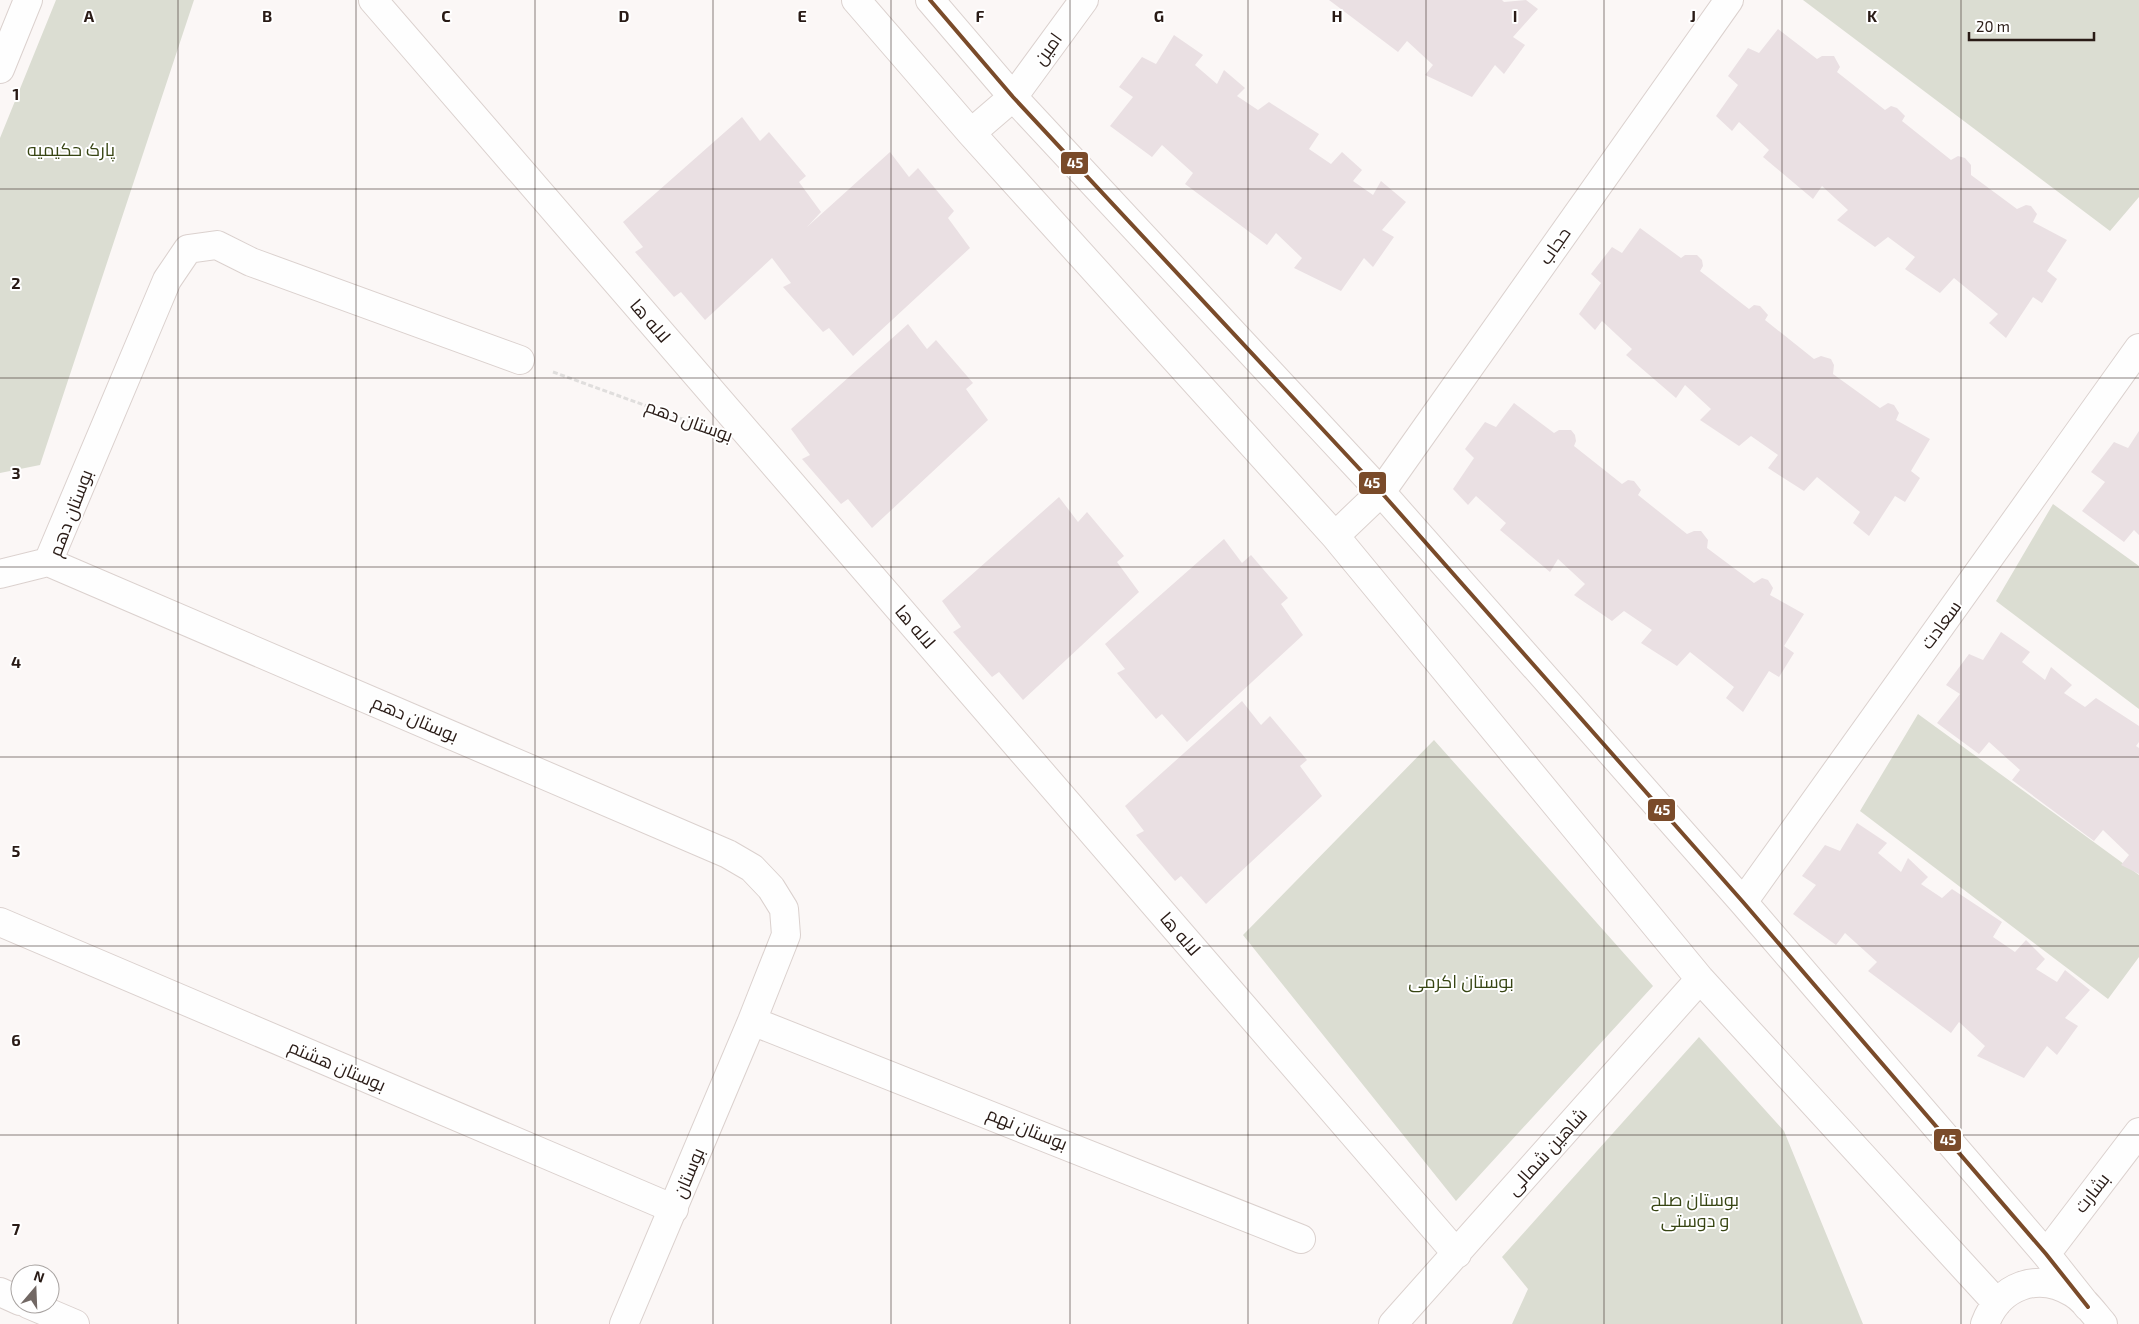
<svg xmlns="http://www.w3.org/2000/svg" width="2139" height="1324" font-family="'Exo 2',Cairo,sans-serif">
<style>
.green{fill:#dbddd2}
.building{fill:#eae0e3}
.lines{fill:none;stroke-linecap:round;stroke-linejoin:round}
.minor-casing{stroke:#dbd1ce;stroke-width:30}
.path{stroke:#e0dedd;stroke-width:3;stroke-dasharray:5 2.5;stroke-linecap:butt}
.minor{stroke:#fefefe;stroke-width:28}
.bus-1-casing{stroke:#fff;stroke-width:8}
.bus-1{stroke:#7a4b2a;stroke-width:4}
.grid{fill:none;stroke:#291b16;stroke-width:1;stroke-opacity:0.55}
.labels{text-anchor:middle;stroke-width:4;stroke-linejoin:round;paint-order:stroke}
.street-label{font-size:18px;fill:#291b16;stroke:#fff}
.park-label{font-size:18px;fill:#374513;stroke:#fff}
.grid-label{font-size:16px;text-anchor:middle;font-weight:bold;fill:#291b16;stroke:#fff;stroke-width:4;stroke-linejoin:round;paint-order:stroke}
.line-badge{stroke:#fff;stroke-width:2}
.badge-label{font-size:14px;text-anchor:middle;font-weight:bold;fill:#fff}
</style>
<rect width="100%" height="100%" fill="#fbf7f6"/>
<!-- green -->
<path class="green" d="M 56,0 L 194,0 L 40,465 L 0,473 L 0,138 Z
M 1803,0 L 2139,0 L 2139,197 L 2110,231 Z
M 2053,504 L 2139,566 L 2139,709 L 1996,601 Z
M 1918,714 L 2139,875 L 2139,957 L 2108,999 L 1860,811 Z
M 1434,740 L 1653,986 L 1456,1201 L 1243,935 Z
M 1699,1037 L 1784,1131 L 1863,1324 L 1512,1324 L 1528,1289 L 1502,1257 Z"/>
<!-- building -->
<path class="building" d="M 1329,0 L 1502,0 L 1504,2 L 1526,0 L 1538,9 L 1513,37 L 1525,45 L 1504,74 L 1495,65 L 1472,97 L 1425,75 L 1433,65 L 1407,41 L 1398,52 Z
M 1778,29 L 1817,59 L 1822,56 L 1834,56 L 1840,67 L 1837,72 L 1885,110 L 1891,106 L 1897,108 L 1905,116 L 1902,121 L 1951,160 L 1958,156 L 1965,158 L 1971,165 L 1971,175 L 2017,209 L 2026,205 L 2031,206 L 2037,214 L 2033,222 L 2067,240 L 2047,271 L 2057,279 L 2042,303 L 2033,297 L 2006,338 L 1989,323 L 1998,314 L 1954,278 L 1940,293 L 1905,269 L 1915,257 L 1888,237 L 1875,247 L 1837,220 L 1848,210 L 1822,186 L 1813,199 L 1763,157 L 1769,150 L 1739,122 L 1732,131 L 1716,116 L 1738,85 L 1728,76 L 1748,48 L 1759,53 Z
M 1174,35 L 1203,55 L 1195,65 L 1217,84 L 1224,70 L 1245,88 L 1237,96 L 1258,110 L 1269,102 L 1319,134 L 1309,149 L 1331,164 L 1342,152 L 1362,170 L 1353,181 L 1373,195 L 1381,181 L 1406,202 L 1382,230 L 1394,237 L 1373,267 L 1364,258 L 1341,291 L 1294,268 L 1302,258 L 1276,233 L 1267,245 L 1185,184 L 1193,173 L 1162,145 L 1152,157 L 1110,126 L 1133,97 L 1119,87 L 1142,57 L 1156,64 Z
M 742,117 L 760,141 L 769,132 L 806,176 L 799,182 L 821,212 L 807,227 L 890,152 L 909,177 L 918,168 L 954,211 L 948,218 L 970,248 L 853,356 L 829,328 L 823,332 L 783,287 L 791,283 L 772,258 L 705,320 L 681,292 L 674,297 L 635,252 L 643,247 L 623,222 Z
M 1640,228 L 1681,258 L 1685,255 L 1697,255 L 1702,260 L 1703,266 L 1700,271 L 1749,309 L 1754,305 L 1760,306 L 1768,315 L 1765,320 L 1814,359 L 1821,356 L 1831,359 L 1834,365 L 1833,374 L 1880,408 L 1888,403 L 1894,405 L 1899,413 L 1896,420 L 1930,439 L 1911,471 L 1920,478 L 1905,502 L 1895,496 L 1869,536 L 1853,523 L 1860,512 L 1817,477 L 1804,491 L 1768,468 L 1778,455 L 1751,436 L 1739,446 L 1700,420 L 1711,409 L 1685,385 L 1676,398 L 1626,355 L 1632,349 L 1602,321 L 1595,330 L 1579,314 L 1601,283 L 1591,274 L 1612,247 L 1622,253 Z
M 908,324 L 927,349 L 936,340 L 973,383 L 966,389 L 988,420 L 872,528 L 848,499 L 841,504 L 802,459 L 810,455 L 791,429 Z
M 1514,403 L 1554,433 L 1559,430 L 1571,430 L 1575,435 L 1576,441 L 1574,446 L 1622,484 L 1628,480 L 1634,481 L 1641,490 L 1638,495 L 1687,534 L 1694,531 L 1701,531 L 1708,540 L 1707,548 L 1754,583 L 1762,578 L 1768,580 L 1773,588 L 1770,595 L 1804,614 L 1784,646 L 1794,653 L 1779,677 L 1769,671 L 1743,712 L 1726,698 L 1734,687 L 1690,652 L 1677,666 L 1641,643 L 1652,630 L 1624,611 L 1612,621 L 1574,595 L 1585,584 L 1558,559 L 1550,572 L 1500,530 L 1506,523 L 1476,496 L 1468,505 L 1453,489 L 1474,458 L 1465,449 L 1485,422 L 1496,427 Z
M 2139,431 L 2139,535 L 2134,530 L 2124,542 L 2082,511 L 2105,482 L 2091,472 L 2114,442 L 2128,448 Z
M 1059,497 L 1078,522 L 1087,512 L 1124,556 L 1117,562 L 1139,592 L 1023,700 L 999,672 L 992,677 L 953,632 L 961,627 L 942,601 Z
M 1224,539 L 1242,563 L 1251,555 L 1288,598 L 1281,604 L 1303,635 L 1187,742 L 1162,714 L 1156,719 L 1117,673 L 1125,669 L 1105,644 Z
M 2001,632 L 2030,652 L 2022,662 L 2045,680 L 2051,667 L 2072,685 L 2064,693 L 2085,707 L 2096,698 L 2139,726 L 2139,742 L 2136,746 L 2139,748 L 2139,874 L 2121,865 L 2129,855 L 2103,830 L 2094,841 L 2012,780 L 2020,770 L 1989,742 L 1979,754 L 1937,723 L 1960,694 L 1946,685 L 1969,654 L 1983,660 Z
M 1242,701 L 1261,725 L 1270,716 L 1307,760 L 1300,766 L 1322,796 L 1206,904 L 1181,876 L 1175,881 L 1136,835 L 1144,831 L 1125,806 Z
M 1857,823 L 1887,843 L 1878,853 L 1901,872 L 1908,858 L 1928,877 L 1921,884 L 1942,898 L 1952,889 L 2002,922 L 1993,937 L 2015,952 L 2026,940 L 2045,959 L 2036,969 L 2057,982 L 2065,970 L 2090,990 L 2065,1018 L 2078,1026 L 2057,1055 L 2047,1046 L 2024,1078 L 1977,1056 L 1985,1046 L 1959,1022 L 1951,1033 L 1868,971 L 1877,962 L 1845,933 L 1836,945 L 1793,914 L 1816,885 L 1802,876 L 1825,845 L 1840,851 Z"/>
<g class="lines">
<defs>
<path id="minor" d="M 373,0 L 1457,1254
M 856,0 L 971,133 L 1335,536 L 1700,979 L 1997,1303
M 930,0 L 1013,97 L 1381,492 L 1743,902 L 2046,1254 L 2088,1307
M 0,69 L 28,0
M 971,133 L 1013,97 L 1084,0
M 1335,536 L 1381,492 L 1729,0
M 48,562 L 728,854 L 752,868 L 771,888 L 784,909 L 786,935 L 752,1021 L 624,1324
M 48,562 L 167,280 L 188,249 L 217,245 L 251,262 L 520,360
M 0,574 L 48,562
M 1743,902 L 2139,348
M 0,922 L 674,1209
M 752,1021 L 1301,1239
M 2046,1254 L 2139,1132
M 0,1292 L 20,1301
M 28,1304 L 75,1324
M 1393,1324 L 1700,979
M 1985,1324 C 1999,1286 2038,1271 2073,1293 C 2085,1300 2094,1314 2103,1324"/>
</defs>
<!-- minor casing -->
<use href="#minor" class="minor-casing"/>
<!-- path -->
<path class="path" d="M 553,372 L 688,421"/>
<!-- minor -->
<use href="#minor" class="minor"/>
<defs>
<path id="bus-1" d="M 930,0 L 1013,97 L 1381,492 L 1743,902 L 2046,1254 L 2088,1307"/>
</defs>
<!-- bus-1 casing -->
<use href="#bus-1" class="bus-1-casing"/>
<!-- bus-1 -->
<use href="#bus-1" class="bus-1"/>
</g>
<!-- grid -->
<path class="grid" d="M 178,0 L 178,1324M 356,0 L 356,1324M 535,0 L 535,1324M 713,0 L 713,1324M 891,0 L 891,1324M 1070,0 L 1070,1324M 1248,0 L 1248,1324M 1426,0 L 1426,1324M 1604,0 L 1604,1324M 1782,0 L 1782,1324M 1961,0 L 1961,1324M 0,189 L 2139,189M 0,378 L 2139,378M 0,567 L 2139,567M 0,757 L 2139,757M 0,946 L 2139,946M 0,1135 L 2139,1135"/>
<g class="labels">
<!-- street labels -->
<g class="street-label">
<text transform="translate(1048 49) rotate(-54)" y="6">امین</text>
<text transform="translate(1555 246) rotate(-55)" y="6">حجاب</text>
<text transform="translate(650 321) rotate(49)" y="6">لاله ها</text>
<text transform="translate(689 421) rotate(20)" y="6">بوستان دهم</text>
<text transform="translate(71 513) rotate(-69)" y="6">بوستان دهم</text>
<text transform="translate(1941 625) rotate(-54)" y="6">سعادت</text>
<text transform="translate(915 627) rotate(49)" y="6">لاله ها</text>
<text transform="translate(415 719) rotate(23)" y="6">بوستان دهم</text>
<text transform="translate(1180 934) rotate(49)" y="6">لاله ها</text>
<text transform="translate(337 1066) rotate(23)" y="6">بوستان هشتم</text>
<text transform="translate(1027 1129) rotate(22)" y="6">بوستان نهم</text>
<text transform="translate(1547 1152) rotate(-48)" y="6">شاهین شمالی</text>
<text transform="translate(689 1173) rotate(-67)" y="6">بوستان</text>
<text transform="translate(2092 1193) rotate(-52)" y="6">بشارت</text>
</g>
<!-- park labels -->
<g class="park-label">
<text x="71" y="156">پارک حکیمیه</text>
<text x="1461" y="988">بوستان اکرمی</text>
<text x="1695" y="1206">بوستان صلح<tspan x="1695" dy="21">و دوستی</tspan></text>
</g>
</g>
<g class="grid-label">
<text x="89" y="22">A</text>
<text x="267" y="22">B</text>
<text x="446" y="22">C</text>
<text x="624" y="22">D</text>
<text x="802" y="22">E</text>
<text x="980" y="22">F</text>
<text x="1159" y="22">G</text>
<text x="1337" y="22">H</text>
<text x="1515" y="22">I</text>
<text x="1693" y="22">J</text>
<text x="1872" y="22">K</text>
<text x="16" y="100">1</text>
<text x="16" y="289">2</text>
<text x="16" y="479">3</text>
<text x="16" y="668">4</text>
<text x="16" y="857">5</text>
<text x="16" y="1046">6</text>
<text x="16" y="1235">7</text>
</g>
<g class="line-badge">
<rect x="1060" y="151" width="29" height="24" rx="5" fill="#7a4b2a"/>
<rect x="1358" y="471" width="29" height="24" rx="5" fill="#7a4b2a"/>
<rect x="1647" y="798" width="29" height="24" rx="5" fill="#7a4b2a"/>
<rect x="1933" y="1128" width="29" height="24" rx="5" fill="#7a4b2a"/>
</g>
<g class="badge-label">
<text x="1075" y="168">45</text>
<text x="1372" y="488">45</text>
<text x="1662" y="815">45</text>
<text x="1948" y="1145">45</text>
</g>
<!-- north arrow -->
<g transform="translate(35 1289) rotate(19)"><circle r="24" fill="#ffffff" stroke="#a9a4a2"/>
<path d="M0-4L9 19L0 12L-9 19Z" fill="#726864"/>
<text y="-8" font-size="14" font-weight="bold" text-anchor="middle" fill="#291b16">N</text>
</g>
<!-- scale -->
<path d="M1969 32v8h125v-8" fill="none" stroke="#291b16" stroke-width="2.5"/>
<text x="1976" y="32" font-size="15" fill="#291b16" stroke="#ffffff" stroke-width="4" paint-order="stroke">20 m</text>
</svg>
